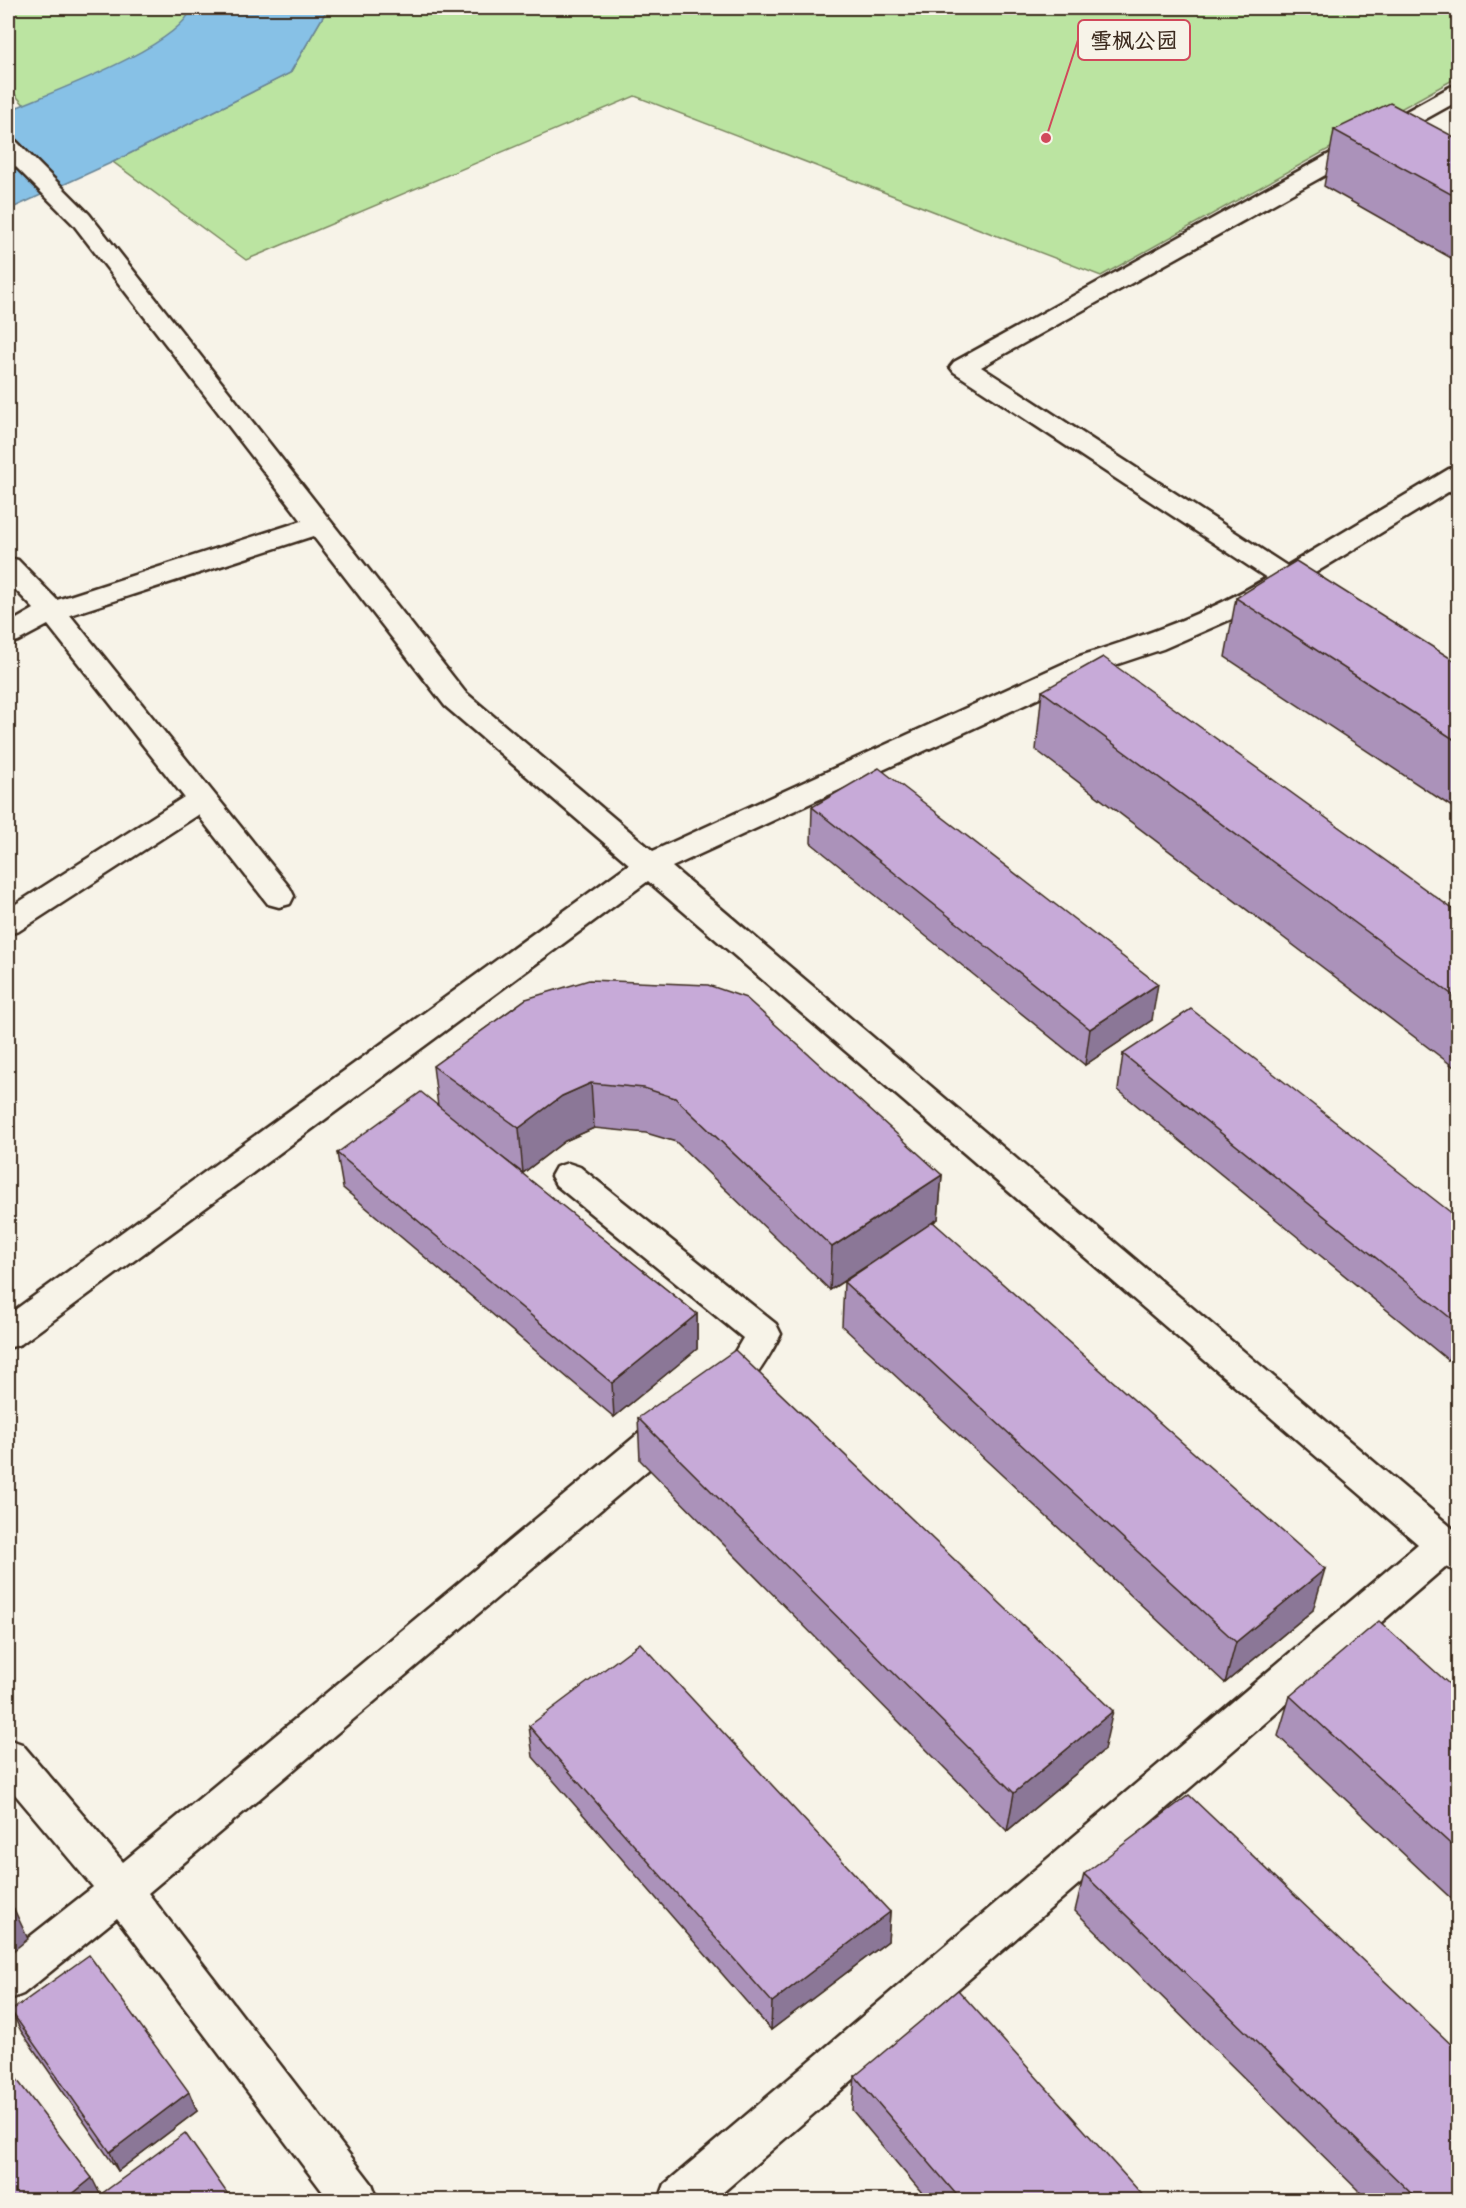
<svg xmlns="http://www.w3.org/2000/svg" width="1466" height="2208" font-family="Itim,'LXGW WenKai TC',sans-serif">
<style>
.green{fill:#bbe4a1;stroke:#7b8760;stroke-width:1.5}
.water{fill:#87c1e6;stroke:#698596;stroke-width:1.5}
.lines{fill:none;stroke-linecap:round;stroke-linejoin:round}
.minor-casing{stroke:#3b2a1e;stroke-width:5}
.minor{fill:#f7f3e8;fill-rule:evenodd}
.wall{fill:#ab92ba;stroke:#3b2a1e;stroke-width:1.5}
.shaded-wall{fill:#8b7797;stroke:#3b2a1e;stroke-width:1.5}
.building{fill:#c7aad8;stroke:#3b2a1e;stroke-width:1.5}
.leader{fill:none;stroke:#d1495b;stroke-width:2}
.callout-dot{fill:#d1495b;stroke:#f7f3e8;stroke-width:2}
.callout{fill:#f7f3e8;stroke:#d1495b;stroke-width:2}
.callout-label{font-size:22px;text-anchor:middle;font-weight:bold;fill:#3b2a1e}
</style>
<rect width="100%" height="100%" fill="#f7f3e8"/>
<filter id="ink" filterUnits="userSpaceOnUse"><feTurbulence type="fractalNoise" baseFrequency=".0167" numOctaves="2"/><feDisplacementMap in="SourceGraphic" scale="12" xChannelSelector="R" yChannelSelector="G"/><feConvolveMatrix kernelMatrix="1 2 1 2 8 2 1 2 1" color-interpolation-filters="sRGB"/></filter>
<g filter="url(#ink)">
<!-- green -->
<path class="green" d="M 8,8 L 197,8 L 197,16 L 143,58 L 28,109 L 8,87 Z
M 328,8 L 1458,8 L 1458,77 L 1101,276 L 635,96 L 246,260 L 113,162 L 290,73 Z"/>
<!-- water -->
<path class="water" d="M 192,8 L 328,8 L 290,73 L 113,162 L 8,210 L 8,111 C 49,93 177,48 192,8 Z"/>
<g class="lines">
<defs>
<path id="minor" d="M 1458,85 L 1458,101 L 981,367 L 1287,566 L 1449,469 L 1458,467 L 1458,486 L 1259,607 L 1163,649 L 1100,670 L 672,867 L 1458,1533 L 1458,1572 L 1445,1567 L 714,2200 L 659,2200 L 665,2184 L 1418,1544 L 648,881 L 21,1344 L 8,1348 L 8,1315 L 629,864 L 445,706 L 313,536 L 70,615 L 290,888 L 294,896 L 290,904 L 279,907 L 268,904 L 198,815 L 19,931 L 8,934 L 8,909 L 184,797 L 48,625 L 18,641 L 8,644 L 8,624 L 34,609 L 8,582 L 8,558 L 18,560 L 57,600 L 302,521 L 73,224 L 8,159 L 8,139 L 16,141 L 89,214 L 465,692 L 653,851 L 1080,656 C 1144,636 1209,613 1267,578 L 954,372 L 950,367 L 954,362 L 1450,87 Z
M 568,1163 L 580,1167 L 776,1324 L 781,1334 C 770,1355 743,1405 716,1407 C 712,1407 706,1404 702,1402 L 697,1392 L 702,1382 L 733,1355 L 743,1338 L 556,1185 L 551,1176 L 556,1167 Z
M 675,1410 L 688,1414 L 693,1425 L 688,1436 L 148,1893 L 372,2184 L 378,2200 L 329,2200 L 117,1918 L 23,1994 L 8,2000 L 8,1954 L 93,1887 L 8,1786 L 8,1739 L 22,1744 L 123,1862 L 662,1414 Z"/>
</defs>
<!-- minor casing -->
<use href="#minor" class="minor-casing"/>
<!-- minor -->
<use href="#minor" class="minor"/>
</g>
<!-- wall -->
<path class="wall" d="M 1334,130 L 1458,139 L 1458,262 L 1324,186 Z
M 1236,598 L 1458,663 L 1458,811 L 1225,657 Z
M 1042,691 L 1458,913 L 1458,1070 L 1036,750 Z
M 812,807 L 1152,1020 L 1085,1065 L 811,843 Z
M 526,999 L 942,1175 L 938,1219 L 933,1222 L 1313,1610 L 1225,1683 L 842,1326 L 844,1282 L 904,1242 L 830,1290 L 676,1142 L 646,1133 L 594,1128 L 565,1141 L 523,1173 L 496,1153 L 697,1314 L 697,1349 L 614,1417 L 343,1188 L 337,1153 L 438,1106 L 433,1066 Z
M 1123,1054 L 1458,1218 L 1458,1352 L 1448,1360 L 1118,1090 Z
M 638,1418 L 1104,1750 L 1007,1831 L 640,1460 Z
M 1458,1692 L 1458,1905 L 1278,1736 L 1290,1696 Z
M 529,1726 L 890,1912 L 888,1941 L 771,2030 L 533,1757 Z
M 1084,1874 L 1458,2200 L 1368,2200 L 1075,1911 Z
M 11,2011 L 197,2111 L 118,2171 L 21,2031 Z
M 855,2076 L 1147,2200 L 928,2200 L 852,2110 Z"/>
<!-- shaded-wall -->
<path class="shaded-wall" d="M 1158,984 L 1152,1020 L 1085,1065 L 1090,1029 Z
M 591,1083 L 594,1128 L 565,1141 L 523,1173 L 519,1128 L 562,1096 Z
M 942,1175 L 938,1219 L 830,1290 L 832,1247 Z
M 697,1314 L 697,1349 L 614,1417 L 612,1383 Z
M 1458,1329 L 1458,1352 L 1448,1360 Z
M 1325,1569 L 1313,1610 L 1225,1683 L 1236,1642 Z
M 1113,1711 L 1104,1750 L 1007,1831 L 1014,1793 Z
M 14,1909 L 28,1939 L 8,1955 L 8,1915 Z
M 890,1912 L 888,1941 L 771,2030 L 772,2002 Z
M 189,2092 L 197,2111 L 118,2171 L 110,2152 Z
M 92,2178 L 101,2196 L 95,2200 L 65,2200 Z"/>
<!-- building -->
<path class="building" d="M 1390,103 L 1458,139 L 1458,198 L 1334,130 Z
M 1296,561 L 1458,663 L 1458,742 L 1236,598 Z
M 1103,657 L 1458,913 L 1458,999 L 1042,691 Z
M 879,768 L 1158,984 L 1090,1029 L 812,807 Z
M 589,980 L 708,985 L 746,998 L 942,1175 L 832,1247 L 675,1098 L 644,1088 L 591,1083 L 562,1096 L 519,1128 L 433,1066 L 526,999 Z
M 1191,1009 L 1458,1218 L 1458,1324 L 1123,1054 Z
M 421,1092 L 697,1314 L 612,1383 L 337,1153 Z
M 933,1222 L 1325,1569 L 1236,1642 L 844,1282 Z
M 735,1350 L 1113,1711 L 1014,1793 L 638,1418 Z
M 1379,1621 L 1458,1692 L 1458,1851 L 1290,1696 Z
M 640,1643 L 890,1912 L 772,2002 L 529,1726 Z
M 1189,1795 L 1458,2051 L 1458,2200 L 1418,2200 L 1084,1874 Z
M 8,1901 L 14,1909 L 8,1915 Z
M 89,1955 L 189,2092 L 110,2152 L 11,2011 Z
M 958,1990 L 1147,2200 L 961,2200 L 855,2076 Z
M 8,2068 L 92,2178 L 65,2200 L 8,2200 Z
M 185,2133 L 232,2200 L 93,2200 Z"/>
</g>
<!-- callouts -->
<path class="leader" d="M1046 138L1078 40"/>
<circle class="callout-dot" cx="1046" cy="138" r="6"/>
<rect class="callout" x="1078" y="20" width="112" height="40" rx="6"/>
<g class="callout-label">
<text x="1134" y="48">雪枫公园</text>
</g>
<!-- margin -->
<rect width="1466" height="2208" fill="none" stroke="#f7f3e8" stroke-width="30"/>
<rect x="15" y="15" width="1436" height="2178" fill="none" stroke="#3b2a1e" stroke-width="2" filter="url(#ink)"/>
</svg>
